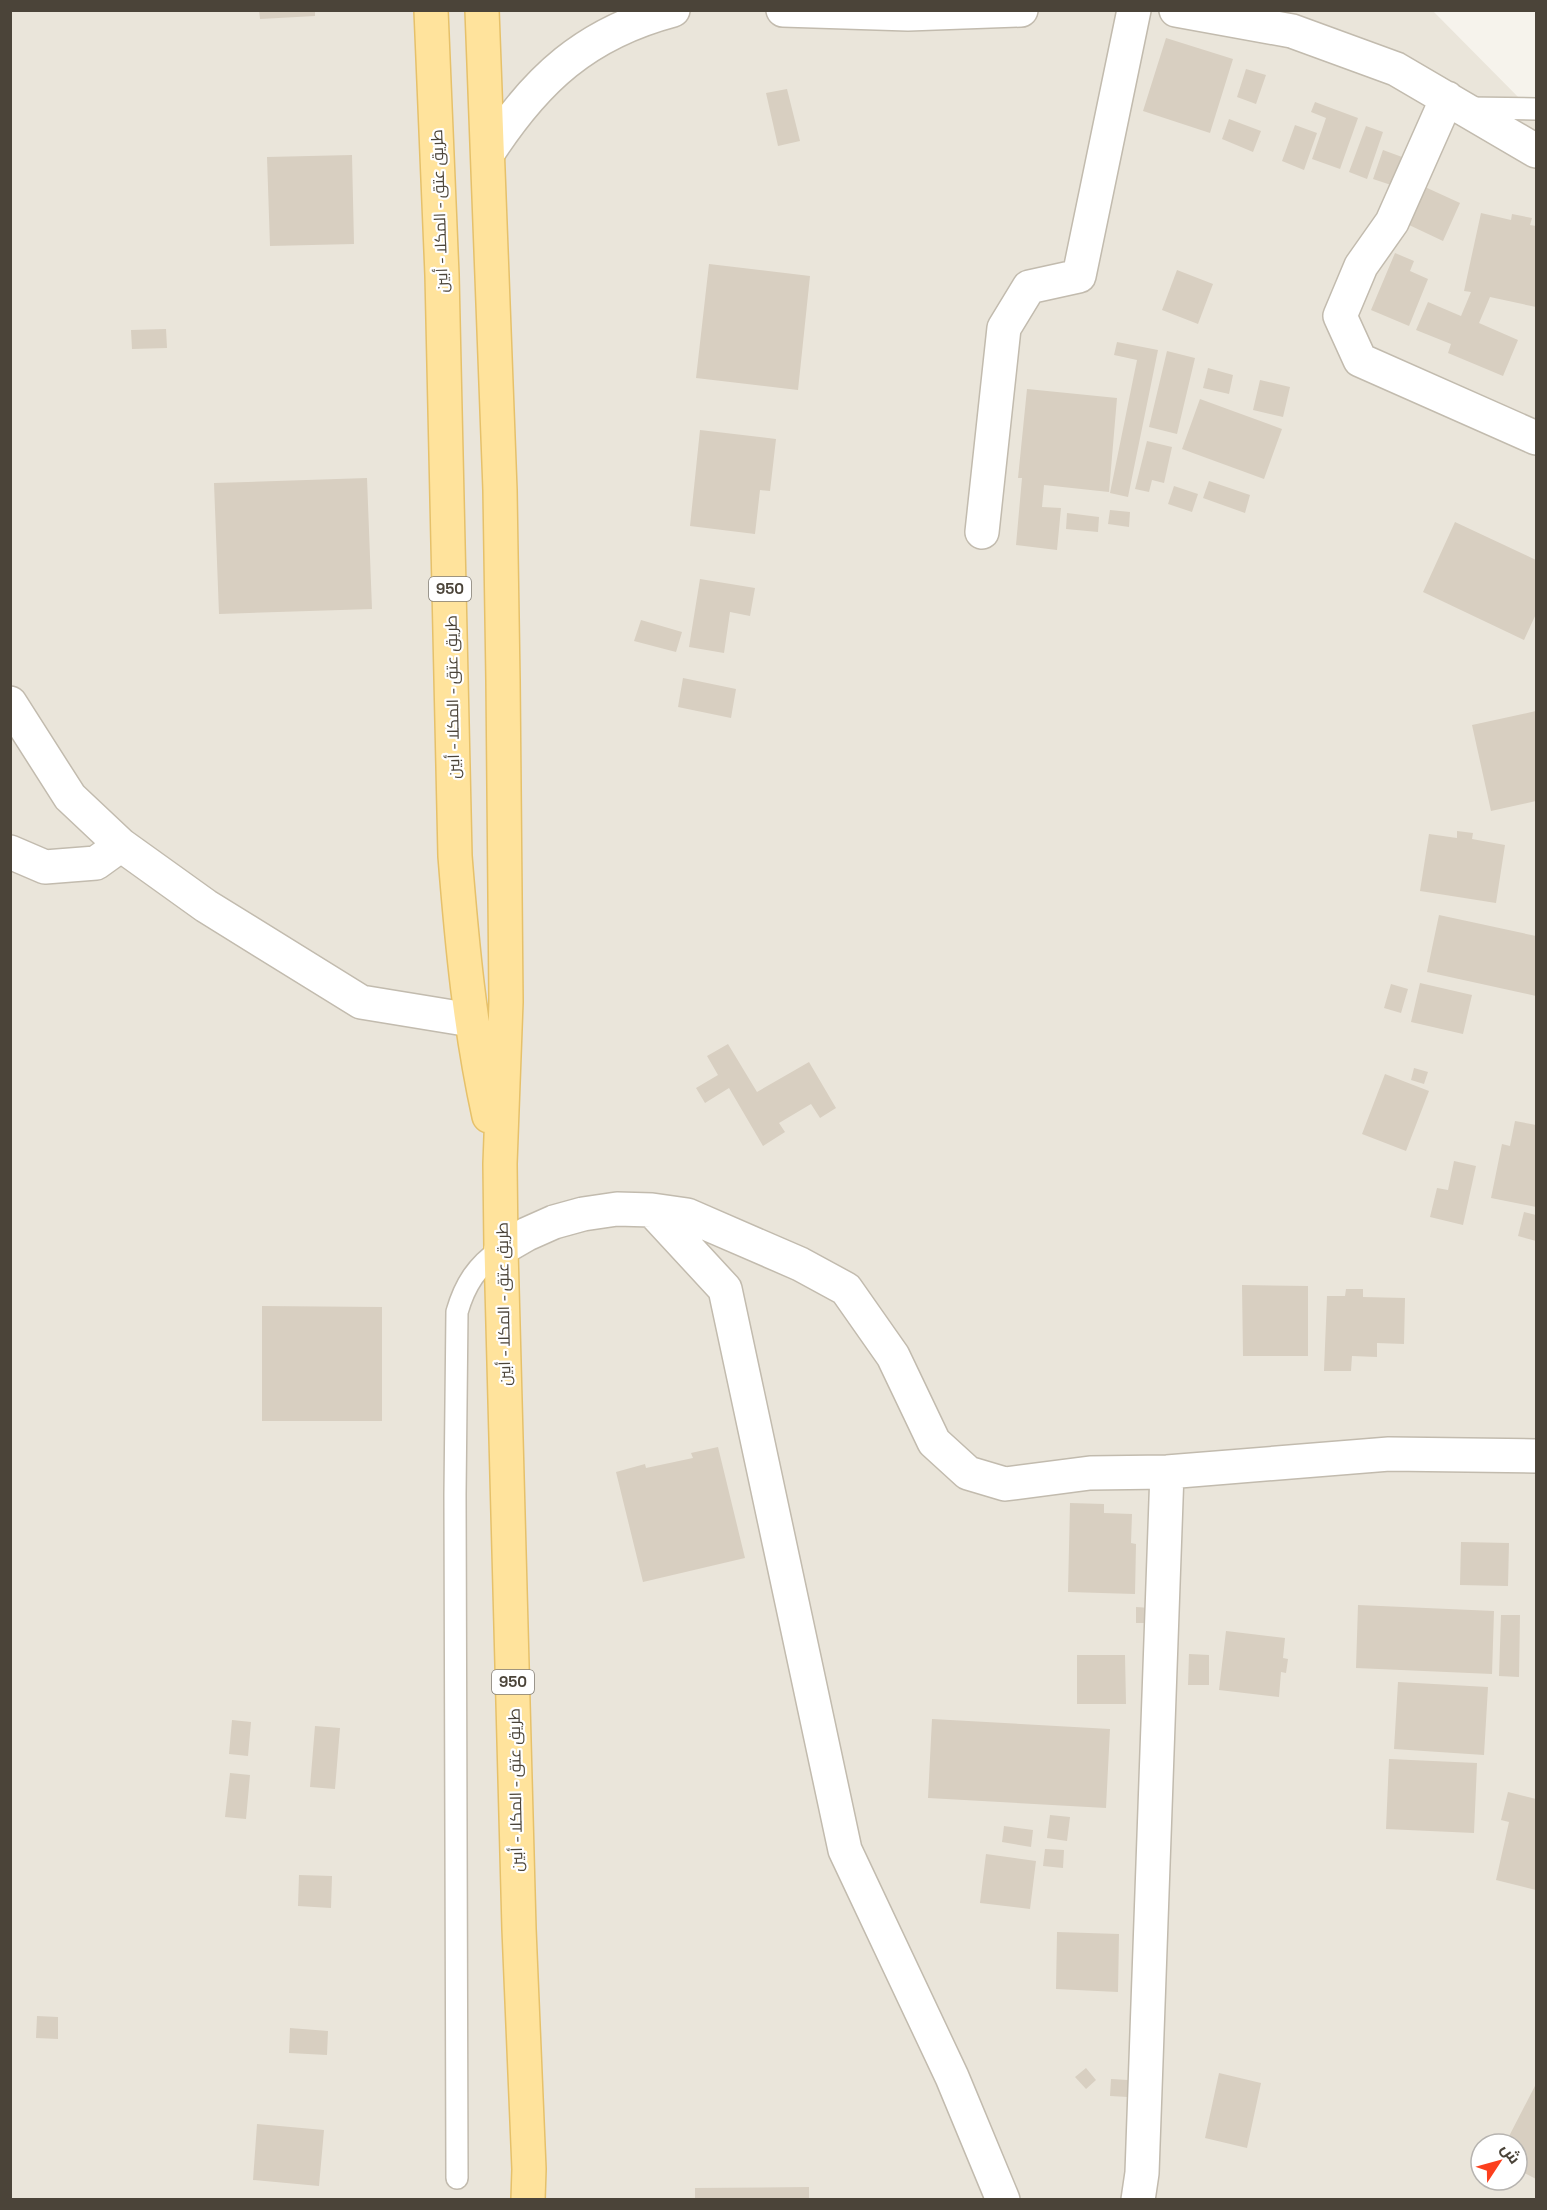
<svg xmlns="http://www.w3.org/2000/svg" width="1547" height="2210" font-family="'Space Grotesk',Cairo,sans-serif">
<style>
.residential{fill:#eae5da;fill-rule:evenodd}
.building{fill:#d8cfc1}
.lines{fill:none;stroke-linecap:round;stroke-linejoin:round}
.service-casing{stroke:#c2bbae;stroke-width:24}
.minor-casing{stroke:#c2bbae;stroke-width:36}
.primary-casing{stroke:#e6c16a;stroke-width:36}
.service{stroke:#fff;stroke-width:21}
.minor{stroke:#fff;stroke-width:33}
.primary{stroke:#ffe39c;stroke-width:33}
.labels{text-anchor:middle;stroke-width:4.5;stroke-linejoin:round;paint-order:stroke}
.shield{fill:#fff;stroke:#817c74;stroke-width:1.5}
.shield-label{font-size:15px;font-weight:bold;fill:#4b4439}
.street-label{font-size:16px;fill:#4b4439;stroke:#fff}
</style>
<rect width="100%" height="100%" fill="#f6f3ec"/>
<!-- residential -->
<path class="residential" d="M 11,11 L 1433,11 L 1536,115 L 1536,2199 L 11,2200 ZM 1481,2144 L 1517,2144 L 1517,2180 L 1481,2180 Z"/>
<!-- building -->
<path class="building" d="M 259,10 L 315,10 L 315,16 L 260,19 Z
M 1166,38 L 1233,59 L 1210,133 L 1143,111 Z
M 1246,69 L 1266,75 L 1256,104 L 1237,97 Z
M 787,89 L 800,141 L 778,146 L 766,93 Z
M 1315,102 L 1358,118 L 1340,169 L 1312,159 L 1326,118 L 1311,112 Z
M 1229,119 L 1261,131 L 1253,152 L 1222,139 Z
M 1295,125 L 1317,133 L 1304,170 L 1282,161 Z
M 1366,126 L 1383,132 L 1367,179 L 1349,172 Z
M 1383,150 L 1402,157 L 1391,185 L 1373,179 Z
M 352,155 L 354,244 L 270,246 L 267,157 Z
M 1425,187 L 1460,203 L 1443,241 L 1407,224 Z
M 1481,213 L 1511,220 L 1512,214 L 1532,218 L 1530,225 L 1536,226 L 1536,307 L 1490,297 L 1479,323 L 1518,340 L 1503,376 L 1448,353 L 1451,344 L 1416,330 L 1428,302 L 1461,316 L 1471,292 L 1464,291 Z
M 1395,253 L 1414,261 L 1410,271 L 1428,279 L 1409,326 L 1371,310 Z
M 709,264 L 810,276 L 798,390 L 696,378 Z
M 1177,270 L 1213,284 L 1198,324 L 1162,310 Z
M 166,329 L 167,348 L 132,349 L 131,330 Z
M 1117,342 L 1158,350 L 1128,497 L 1110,493 L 1137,360 L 1114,355 Z
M 1167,351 L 1195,358 L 1177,434 L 1149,427 Z
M 1208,368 L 1233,375 L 1229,394 L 1203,388 Z
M 1260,380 L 1290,387 L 1283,417 L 1253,410 Z
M 1027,389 L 1117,398 L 1109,492 L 1044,485 L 1042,507 L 1061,508 L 1057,550 L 1016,545 L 1022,478 L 1018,478 Z
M 1200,399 L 1282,429 L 1264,479 L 1182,449 Z
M 700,430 L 776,439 L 770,491 L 760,490 L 755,534 L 690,526 Z
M 1147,441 L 1172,447 L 1164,483 L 1152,480 L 1149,492 L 1135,489 Z
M 367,478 L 372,609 L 219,614 L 214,483 Z
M 1209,481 L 1250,495 L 1245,513 L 1203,498 Z
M 1174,486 L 1198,494 L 1192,512 L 1168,504 Z
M 1110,510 L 1130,512 L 1129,527 L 1108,524 Z
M 1067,513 L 1099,517 L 1098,532 L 1066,529 Z
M 1455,522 L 1536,560 L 1536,614 L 1524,640 L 1423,592 Z
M 700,579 L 755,588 L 750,616 L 730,612 L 724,653 L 689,647 Z
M 641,620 L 682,632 L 676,652 L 634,641 Z
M 683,678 L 736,689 L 731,718 L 678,707 Z
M 1536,711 L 1536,801 L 1491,811 L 1472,725 Z
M 1457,831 L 1473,833 L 1472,839 L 1505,845 L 1496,903 L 1420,891 L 1429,834 L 1457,838 Z
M 1439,915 L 1536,936 L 1536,996 L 1427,972 Z
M 1420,983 L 1472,995 L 1463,1034 L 1411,1022 Z
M 1391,984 L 1408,989 L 1401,1013 L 1384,1008 Z
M 728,1044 L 757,1092 L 809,1062 L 836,1108 L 820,1118 L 811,1104 L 779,1123 L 785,1132 L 763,1146 L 729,1088 L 705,1103 L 696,1088 L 718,1075 L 707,1056 Z
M 1414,1068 L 1428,1072 L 1424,1084 L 1411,1080 Z
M 1385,1074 L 1429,1091 L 1406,1151 L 1362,1134 Z
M 1515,1121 L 1536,1125 L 1536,1207 L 1491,1198 L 1502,1144 L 1510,1146 Z
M 1454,1161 L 1476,1166 L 1463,1225 L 1430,1217 L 1437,1188 L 1448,1190 Z
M 1524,1212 L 1536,1215 L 1536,1241 L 1518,1236 Z
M 1242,1285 L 1308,1286 L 1308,1356 L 1243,1356 Z
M 1346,1289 L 1363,1289 L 1363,1297 L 1405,1298 L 1404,1344 L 1377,1343 L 1377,1357 L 1352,1356 L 1351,1371 L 1324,1371 L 1327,1296 L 1345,1296 Z
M 262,1306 L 382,1307 L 382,1421 L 262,1421 Z
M 718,1447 L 745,1558 L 643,1582 L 616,1472 L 645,1464 L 646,1468 L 693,1458 L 691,1453 Z
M 1070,1503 L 1104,1504 L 1104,1513 L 1132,1514 L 1131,1543 L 1136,1544 L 1135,1594 L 1068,1592 Z
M 1461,1542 L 1509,1543 L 1508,1586 L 1460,1585 Z
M 1358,1605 L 1494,1611 L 1492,1674 L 1356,1668 Z
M 1136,1607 L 1151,1608 L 1150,1623 L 1136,1623 Z
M 1501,1615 L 1520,1615 L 1519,1677 L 1499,1676 Z
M 1226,1631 L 1285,1638 L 1283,1658 L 1288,1659 L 1286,1673 L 1281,1672 L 1279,1697 L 1219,1690 Z
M 1189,1654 L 1209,1655 L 1209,1685 L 1188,1685 Z
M 1077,1655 L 1125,1655 L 1126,1704 L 1077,1704 Z
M 1398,1682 L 1488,1687 L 1484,1755 L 1394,1749 Z
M 932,1719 L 1110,1729 L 1106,1808 L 928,1798 Z
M 232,1720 L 251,1722 L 248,1756 L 229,1754 Z
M 315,1726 L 340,1728 L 335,1789 L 310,1787 Z
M 1389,1759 L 1477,1763 L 1474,1833 L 1386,1829 Z
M 230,1773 L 250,1775 L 246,1819 L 225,1817 Z
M 1508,1792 L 1536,1799 L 1536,1890 L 1496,1880 L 1509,1822 L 1501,1820 Z
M 1050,1815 L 1070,1817 L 1067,1841 L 1047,1838 Z
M 1004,1826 L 1033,1830 L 1031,1847 L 1002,1842 Z
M 1045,1849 L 1064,1850 L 1063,1868 L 1043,1866 Z
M 986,1854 L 1036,1861 L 1030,1909 L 980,1903 Z
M 299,1875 L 332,1876 L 331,1908 L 298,1906 Z
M 1057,1932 L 1119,1934 L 1118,1992 L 1056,1989 Z
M 37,2016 L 58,2017 L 58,2039 L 36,2038 Z
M 290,2028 L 328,2031 L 327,2055 L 289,2053 Z
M 1086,2068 L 1096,2080 L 1086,2089 L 1075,2077 Z
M 1219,2073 L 1261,2083 L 1247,2148 L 1205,2138 Z
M 1111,2079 L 1128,2080 L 1128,2097 L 1110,2096 Z
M 1536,2084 L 1536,2179 L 1517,2169 L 1517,2144 L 1505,2144 Z
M 257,2124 L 324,2130 L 319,2186 L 253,2180 Z
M 809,2187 L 809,2200 L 695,2200 L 695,2188 Z"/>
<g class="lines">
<defs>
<path id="service" d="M 1467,108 L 1536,109
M 457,2178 L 455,1494 L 457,1312 C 465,1284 477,1266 501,1249"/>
<path id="minor" d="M 783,10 L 908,14 L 1021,10
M 1176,10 L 1292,31 L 1396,69 L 1536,151
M 1447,98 L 1392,222 L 1361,266 L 1340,316 L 1360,360 L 1536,438
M 488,153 C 536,79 586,33 673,10
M 982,532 L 1004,328 L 1029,287 L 1079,276 L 1134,10
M 10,703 L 70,797 L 121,845 L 206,906 L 361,1002 L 471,1020
M 10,852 L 45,867 L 96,863 L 121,845
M 652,1210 L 725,1289 L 845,1850 L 952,2077 L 1003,2200
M 501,1249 L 527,1234 L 554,1222 L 583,1214 L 617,1209 L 652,1210 L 687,1215 L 800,1264 L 846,1289 L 893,1356 L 934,1442 L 968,1473 L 1005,1484 L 1090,1473 L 1167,1472 L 1389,1454 L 1536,1456
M 1138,2200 L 1142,2173 L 1167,1472"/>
<path id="primary" d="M 431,10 L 442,275 L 455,856 C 462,944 470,1030 489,1116
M 482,10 L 500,490 L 503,680 L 506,1002 L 500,1164 L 501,1249 L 519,1929 L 529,2169 L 528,2200"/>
</defs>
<!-- service casing -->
<use href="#service" class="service-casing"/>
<!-- minor casing -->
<use href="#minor" class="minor-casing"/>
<!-- primary casing -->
<use href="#primary" class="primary-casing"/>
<!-- service -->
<use href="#service" class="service"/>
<!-- minor -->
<use href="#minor" class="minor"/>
<!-- primary -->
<use href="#primary" class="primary"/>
</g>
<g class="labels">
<!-- shield labels -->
<g class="shield">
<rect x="429" y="577" width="42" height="24" rx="4.5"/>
<rect x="492" y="1670" width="42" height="24" rx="4.5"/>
</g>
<g class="shield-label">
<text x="450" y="594">950</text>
<text x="513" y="1687">950</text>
</g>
<!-- street labels -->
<g class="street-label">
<text transform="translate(439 211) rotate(-92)" y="6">طريق عتق - المكلا - أبين</text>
<text transform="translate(452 697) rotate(-91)" y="6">طريق عتق - المكلا - أبين</text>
<text transform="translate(503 1304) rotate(-91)" y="6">طريق عتق - المكلا - أبين</text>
<text transform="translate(515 1790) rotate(-91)" y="6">طريق عتق - المكلا - أبين</text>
</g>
</g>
<!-- border -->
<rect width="1547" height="2210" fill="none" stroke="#4b4439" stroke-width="24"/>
<!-- north arrow -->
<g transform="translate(1499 2162) rotate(54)"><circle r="28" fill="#ffffff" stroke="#b7b4b0" stroke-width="1.5"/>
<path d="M0-4.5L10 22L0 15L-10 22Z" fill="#fc3f1d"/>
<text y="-9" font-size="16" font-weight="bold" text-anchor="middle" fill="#4b4439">ش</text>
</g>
</svg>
